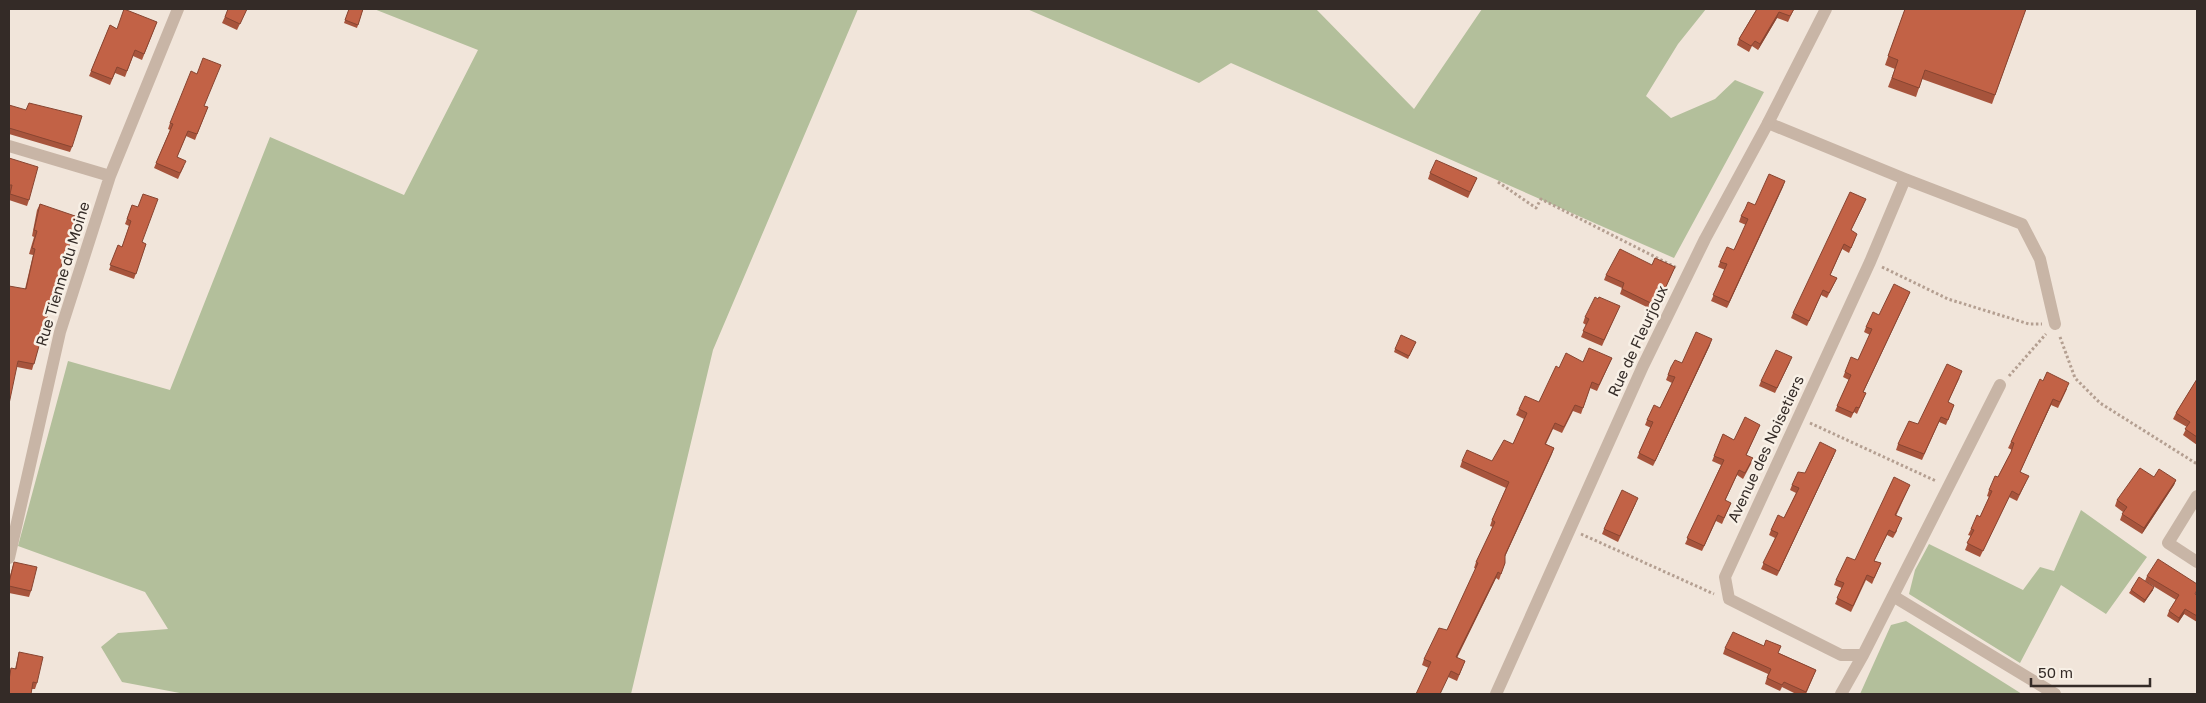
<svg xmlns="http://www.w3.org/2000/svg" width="2206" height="703" font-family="'Golos Text',sans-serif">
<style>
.green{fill:#b3bf9b}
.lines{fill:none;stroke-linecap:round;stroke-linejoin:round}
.path{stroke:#b49f91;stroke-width:3;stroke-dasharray:2.5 2.5;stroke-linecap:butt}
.minor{stroke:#c8b5a6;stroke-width:12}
.tertiary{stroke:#c8b5a6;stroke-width:12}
.wall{fill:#a7543c}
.shaded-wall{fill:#884531}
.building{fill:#c26246;stroke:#884531}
.labels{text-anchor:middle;stroke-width:5;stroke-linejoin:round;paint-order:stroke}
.street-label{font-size:15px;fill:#342b27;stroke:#f8f0e6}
</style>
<rect width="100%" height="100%" fill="#f1e5da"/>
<!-- green -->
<path class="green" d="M 374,9 L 858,9 L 713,350 L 631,694 L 185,694 L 122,682 L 101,647 L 118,633 L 168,629 L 145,592 L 18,546 L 68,361 L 170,390 L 270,137 L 404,195 L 478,50 Z
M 1027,9 L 1316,9 L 1414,109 L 1482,9 L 1706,9 L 1678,44 L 1646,96 L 1671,118 L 1715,99 L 1735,80 L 1764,92 L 1674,258 L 1231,63 L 1199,83 Z
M 2081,510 L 2147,557 L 2106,614 L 2061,585 L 2020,663 L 1909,594 L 1915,570 L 1929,544 L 2023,590 L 2040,567 L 2054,571 Z
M 1906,621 L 2022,694 L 1860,694 L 1891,625 Z"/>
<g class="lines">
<!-- path -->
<path class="path" d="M 1498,182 L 1536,208 L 1541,199 L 1677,268
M 1882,267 L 1948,299 L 2029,324 L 2042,324
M 2060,337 L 2075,378 L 2100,403 L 2197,464
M 2009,376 L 2046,334
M 1810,423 L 1936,481
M 1581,534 L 1714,594"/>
<!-- minor -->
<path class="minor" d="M 1768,123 L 1905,179 L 2022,224 L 2040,259 L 2055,324
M 9,146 L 110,176
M 1905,179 L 1870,262 L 1725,577 L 1729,599 L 1841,655 L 1863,655 L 2000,385
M 2197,496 L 2168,543 L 2197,562
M 9,558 L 60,332 L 110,176 L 178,9
M 1893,596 L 2055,694
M 1841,694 L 1863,655"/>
<!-- tertiary -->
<path class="tertiary" d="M 1496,694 L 1643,366 L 1705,239 L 1768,123 L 1826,9"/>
</g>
<!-- wall -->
<path class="wall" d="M 224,9 L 247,9 L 237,30 L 222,23 L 228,10 Z
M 349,9 L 363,9 L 357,28 L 344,23 Z
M 1753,9 L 1794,9 L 1788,22 L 1777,18 L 1758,50 L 1752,46 L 1749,52 L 1737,45 L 1739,39 L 1756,10 Z
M 1905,9 L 2026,9 L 1992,104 L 1922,79 L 1916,97 L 1888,87 L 1895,69 L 1885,65 Z
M 157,22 L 142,60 L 133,56 L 125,77 L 115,73 L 110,85 L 89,76 L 110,25 L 117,29 Z
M 9,105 L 72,147 L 70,152 L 9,134 Z
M 204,106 L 208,107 L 195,140 L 186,136 L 177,157 L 184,166 L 178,179 L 154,168 L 170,130 L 168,129 L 170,123 Z
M 9,158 L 29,200 L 27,206 L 9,200 L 10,191 L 9,191 Z
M 1430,173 L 1477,178 L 1468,198 L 1428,179 Z
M 1785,181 L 1727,308 L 1711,301 L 1725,270 L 1718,267 L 1720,262 L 1734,250 L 1746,225 L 1739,222 L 1741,216 L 1755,205 Z
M 40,204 L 62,264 L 32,370 L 17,367 L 25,289 L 33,255 L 29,254 L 34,237 L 32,236 L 37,210 Z
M 1864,204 L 1851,230 L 1855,239 L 1849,253 L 1842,249 L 1830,276 L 1837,278 L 1827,298 L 1821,295 L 1807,326 L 1791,318 L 1793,313 Z
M 132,205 L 142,242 L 146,244 L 134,279 L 109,270 L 118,245 L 122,247 L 129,226 L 125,224 Z
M 1652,265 L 1675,267 L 1655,311 L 1620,294 L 1622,288 L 1604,280 L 1606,275 Z
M 1910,292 L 1863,392 L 1866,393 L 1857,414 L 1854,412 L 1851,418 L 1835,411 L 1849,380 L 1843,377 L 1845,372 L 1858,360 L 1870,335 L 1864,332 L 1866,327 L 1879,315 Z
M 1617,312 L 1602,346 L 1581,337 L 1586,325 L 1583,323 L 1585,317 Z
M 1416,342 L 1408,359 L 1394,352 L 1395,349 Z
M 1710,345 L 1653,466 L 1637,458 L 1651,428 L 1645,425 L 1647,420 L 1660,408 L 1672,383 L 1666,380 L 1668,375 L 1682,363 Z
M 1612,358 L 1597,391 L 1590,388 L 1581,414 L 1573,411 L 1562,433 L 1553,429 L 1546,444 L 1554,448 L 1505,556 L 1505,563 L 1499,580 L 1496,578 L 1457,658 L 1465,661 L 1457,681 L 1422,665 L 1424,659 L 1447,630 L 1476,569 L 1474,568 L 1476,562 L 1493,527 L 1490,526 L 1492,520 L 1506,488 L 1460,467 L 1462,461 L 1492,461 L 1513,444 L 1524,419 L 1516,415 L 1519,409 L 1539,402 L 1559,368 L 1583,362 Z
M 1790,362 L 1775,393 L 1759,386 L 1761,381 Z
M 1960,377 L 1948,402 L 1954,405 L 1946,425 L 1939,422 L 1922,460 L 1896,450 L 1898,444 L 1918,424 Z
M 2197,379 L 2197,445 L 2183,435 L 2187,427 L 2173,419 L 2176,413 Z
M 2043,381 L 2067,389 L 2058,408 L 2051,405 L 2020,472 L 2026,482 L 2017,501 L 2009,497 L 1980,557 L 1965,550 L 1971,536 L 1968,535 L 1971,529 L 1980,517 L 1989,497 L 1987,496 L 1989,490 L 1998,477 L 2012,450 L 2008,448 L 2011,442 Z
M 1760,425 L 1746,456 L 1753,458 L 1751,464 L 1743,479 L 1737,475 L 1725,501 L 1731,503 L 1722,524 L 1716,521 L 1702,551 L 1685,544 L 1721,465 L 1712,461 L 1723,434 L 1734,440 Z
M 1834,455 L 1777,576 L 1761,569 L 1775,538 L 1769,535 L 1771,530 L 1784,518 L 1796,493 L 1790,490 L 1792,485 L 1805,473 Z
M 2154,477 L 2176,480 L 2174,485 L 2142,534 L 2120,520 L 2123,512 L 2115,506 L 2117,500 Z
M 1910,485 L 1896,516 L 1897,531 L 1893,538 L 1887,535 L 1874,561 L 1881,563 L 1872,584 L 1866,580 L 1851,612 L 1835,604 L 1842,588 L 1834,585 L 1836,580 L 1855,560 Z
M 1636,503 L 1618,542 L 1602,534 L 1604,529 Z
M 14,562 L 31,591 L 29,597 L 9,593 L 9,579 Z
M 2147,576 L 2197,595 L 2197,622 L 2184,614 L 2178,623 L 2167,616 L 2169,611 L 2176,600 L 2145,581 Z
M 2131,590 L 2153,590 L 2144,603 L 2129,593 Z
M 1725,648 L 1779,653 L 1816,670 L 1806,694 L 1796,694 L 1782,687 L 1780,691 L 1765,684 L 1768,674 L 1723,654 Z
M 19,652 L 37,683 L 35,689 L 32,689 L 9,694 L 9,675 L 11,668 L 15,669 Z"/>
<!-- shaded-wall -->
<path class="shaded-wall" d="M 1779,12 L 1777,18 L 1758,50 L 1760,44 Z
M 1785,181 L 1783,187 L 1727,308 L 1729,302 Z
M 1910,292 L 1908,297 L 1861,397 L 1863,392 Z
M 1712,339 L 1710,345 L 1653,466 L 1655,461 Z
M 2053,399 L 2051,405 L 2017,478 L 2020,472 Z
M 1554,448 L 1552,454 L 1503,561 L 1505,555 Z
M 1836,450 L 1834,455 L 1777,576 L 1779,571 Z
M 2176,480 L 2174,485 L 2142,534 L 2144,528 Z
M 1498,572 L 1496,578 L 1454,663 L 1456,657 Z
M 2154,587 L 2153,590 L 2144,603 L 2145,600 Z
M 2185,609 L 2184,614 L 2178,623 L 2179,618 Z"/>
<!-- building -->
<path class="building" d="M 124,9 L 157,22 L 144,54 L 135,50 L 127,71 L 117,67 L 112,79 L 91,71 L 110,25 L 117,29 Z
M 228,9 L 247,9 L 240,24 L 225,17 Z
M 349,9 L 363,9 L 358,25 L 345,20 Z
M 1757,9 L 1794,9 L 1790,16 L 1779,12 L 1760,44 L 1755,41 L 1751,46 L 1739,39 Z
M 1905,9 L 2026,9 L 1995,95 L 1925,70 L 1919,88 L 1892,78 L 1898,60 L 1888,56 Z
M 203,58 L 221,65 L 204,106 L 208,107 L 197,134 L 188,131 L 177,157 L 186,161 L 180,173 L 156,163 L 173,124 L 170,123 L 191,71 L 197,74 Z
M 29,103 L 82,116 L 72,147 L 9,128 L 9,105 L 26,110 Z
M 9,158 L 38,167 L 29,200 L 10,194 L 12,185 L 9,185 Z
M 1436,160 L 1477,178 L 1470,192 L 1430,173 Z
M 1769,174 L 1785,181 L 1729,302 L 1713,295 L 1727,264 L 1720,262 L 1727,247 L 1734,250 L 1748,219 L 1741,216 L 1745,209 L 1748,202 L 1755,205 Z
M 1850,192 L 1866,199 L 1851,230 L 1857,234 L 1851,248 L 1844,244 L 1830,275 L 1837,278 L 1829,293 L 1823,290 L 1809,321 L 1793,313 Z
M 143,194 L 158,199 L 142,242 L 146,244 L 136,274 L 110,265 L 118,245 L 122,247 L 131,221 L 127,219 L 132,205 L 138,207 Z
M 40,204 L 78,217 L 78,224 L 62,263 L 34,364 L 18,361 L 9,404 L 9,286 L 26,289 L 35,249 L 32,248 L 37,231 L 34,230 Z
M 1620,249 L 1652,265 L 1655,258 L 1675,267 L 1657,306 L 1622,289 L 1624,283 L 1606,275 Z
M 1894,284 L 1910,292 L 1863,392 L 1866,393 L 1859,408 L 1856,407 L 1853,413 L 1837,406 L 1851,375 L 1845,372 L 1851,357 L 1858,360 L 1872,329 L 1866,327 L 1873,312 L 1879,315 Z
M 1595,297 L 1598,299 L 1599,297 L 1620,306 L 1604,340 L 1583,331 L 1589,319 L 1585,317 Z
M 1696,332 L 1712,339 L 1655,461 L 1639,453 L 1653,422 L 1647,420 L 1654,405 L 1660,408 L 1675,377 L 1668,375 L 1671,367 L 1675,360 L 1682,363 Z
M 1401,335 L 1416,342 L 1409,356 L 1395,349 Z
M 1589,348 L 1612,358 L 1599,385 L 1592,382 L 1583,408 L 1575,405 L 1564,427 L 1555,423 L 1545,444 L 1554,448 L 1505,555 L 1505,563 L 1501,574 L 1498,572 L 1456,657 L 1465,661 L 1459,675 L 1451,671 L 1440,694 L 1416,694 L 1431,662 L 1424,659 L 1439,628 L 1447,630 L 1478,563 L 1476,562 L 1495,522 L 1492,520 L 1509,482 L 1462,461 L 1467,450 L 1492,461 L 1504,440 L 1513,444 L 1527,413 L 1519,409 L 1525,396 L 1539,402 L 1556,366 L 1559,368 L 1566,353 L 1583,362 Z
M 1776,350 L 1792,357 L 1777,388 L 1761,381 Z
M 1947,364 L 1962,371 L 1948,402 L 1954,405 L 1948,420 L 1941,417 L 1924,454 L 1898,444 L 1909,421 L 1918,424 Z
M 2047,372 L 2069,383 L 2060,402 L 2053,399 L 2020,472 L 2029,476 L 2019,495 L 2012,491 L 1983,551 L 1967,543 L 1974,530 L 1971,529 L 1977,515 L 1980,517 L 1992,491 L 1989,490 L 1995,476 L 1998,477 L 2011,452 L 2014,443 L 2011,442 L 2040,379 L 2043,381 Z
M 2197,379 L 2197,437 L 2185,429 L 2190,422 L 2176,413 Z
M 1745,417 L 1760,425 L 1746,455 L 1753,458 L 1745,473 L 1739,470 L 1725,500 L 1731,503 L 1724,518 L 1718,515 L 1704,546 L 1687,538 L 1724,460 L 1714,456 L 1723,434 L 1734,440 Z
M 1820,442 L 1836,450 L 1779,571 L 1763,563 L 1778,533 L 1771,530 L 1778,515 L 1784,518 L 1799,488 L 1792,485 L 1798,472 L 1805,473 Z
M 2140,468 L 2154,477 L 2159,469 L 2176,480 L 2144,528 L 2122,514 L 2127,507 L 2117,500 Z
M 1894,477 L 1910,485 L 1895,515 L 1902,518 L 1895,533 L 1889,530 L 1874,561 L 1881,563 L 1874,578 L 1867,575 L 1853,606 L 1837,598 L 1844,583 L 1836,580 L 1847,557 L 1855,560 Z
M 1622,490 L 1638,498 L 1620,536 L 1604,529 Z
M 2158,559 L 2197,584 L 2197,590 L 2195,594 L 2197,595 L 2197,616 L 2185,609 L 2179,618 L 2169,611 L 2179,595 L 2147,576 Z
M 14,562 L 37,567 L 31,591 L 9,586 L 9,583 Z
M 2139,577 L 2154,587 L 2145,600 L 2131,590 Z
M 1733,632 L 1764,646 L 1766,640 L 1781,646 L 1778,653 L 1816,670 L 1806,692 L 1784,682 L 1782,685 L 1767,678 L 1771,669 L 1725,648 Z
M 19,652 L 43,657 L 37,683 L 33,682 L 31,694 L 9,694 L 9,680 L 11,668 L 16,669 Z"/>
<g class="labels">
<!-- street labels -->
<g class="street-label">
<text transform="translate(63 274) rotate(-73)" y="5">Rue Tienne du Moine</text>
<text transform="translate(1638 341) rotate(-65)" y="5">Rue de Fleurjoux</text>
<text transform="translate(1766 449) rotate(-65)" y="5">Avenue des Noisetiers</text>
</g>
</g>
<!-- border -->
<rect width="2206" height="703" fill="none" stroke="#342b27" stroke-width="20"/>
<!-- scale -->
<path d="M2031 678v8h119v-8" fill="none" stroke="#342b27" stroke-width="2.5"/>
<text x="2038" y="678" font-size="15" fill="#342b27" stroke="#f8f0e6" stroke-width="4" paint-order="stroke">50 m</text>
</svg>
